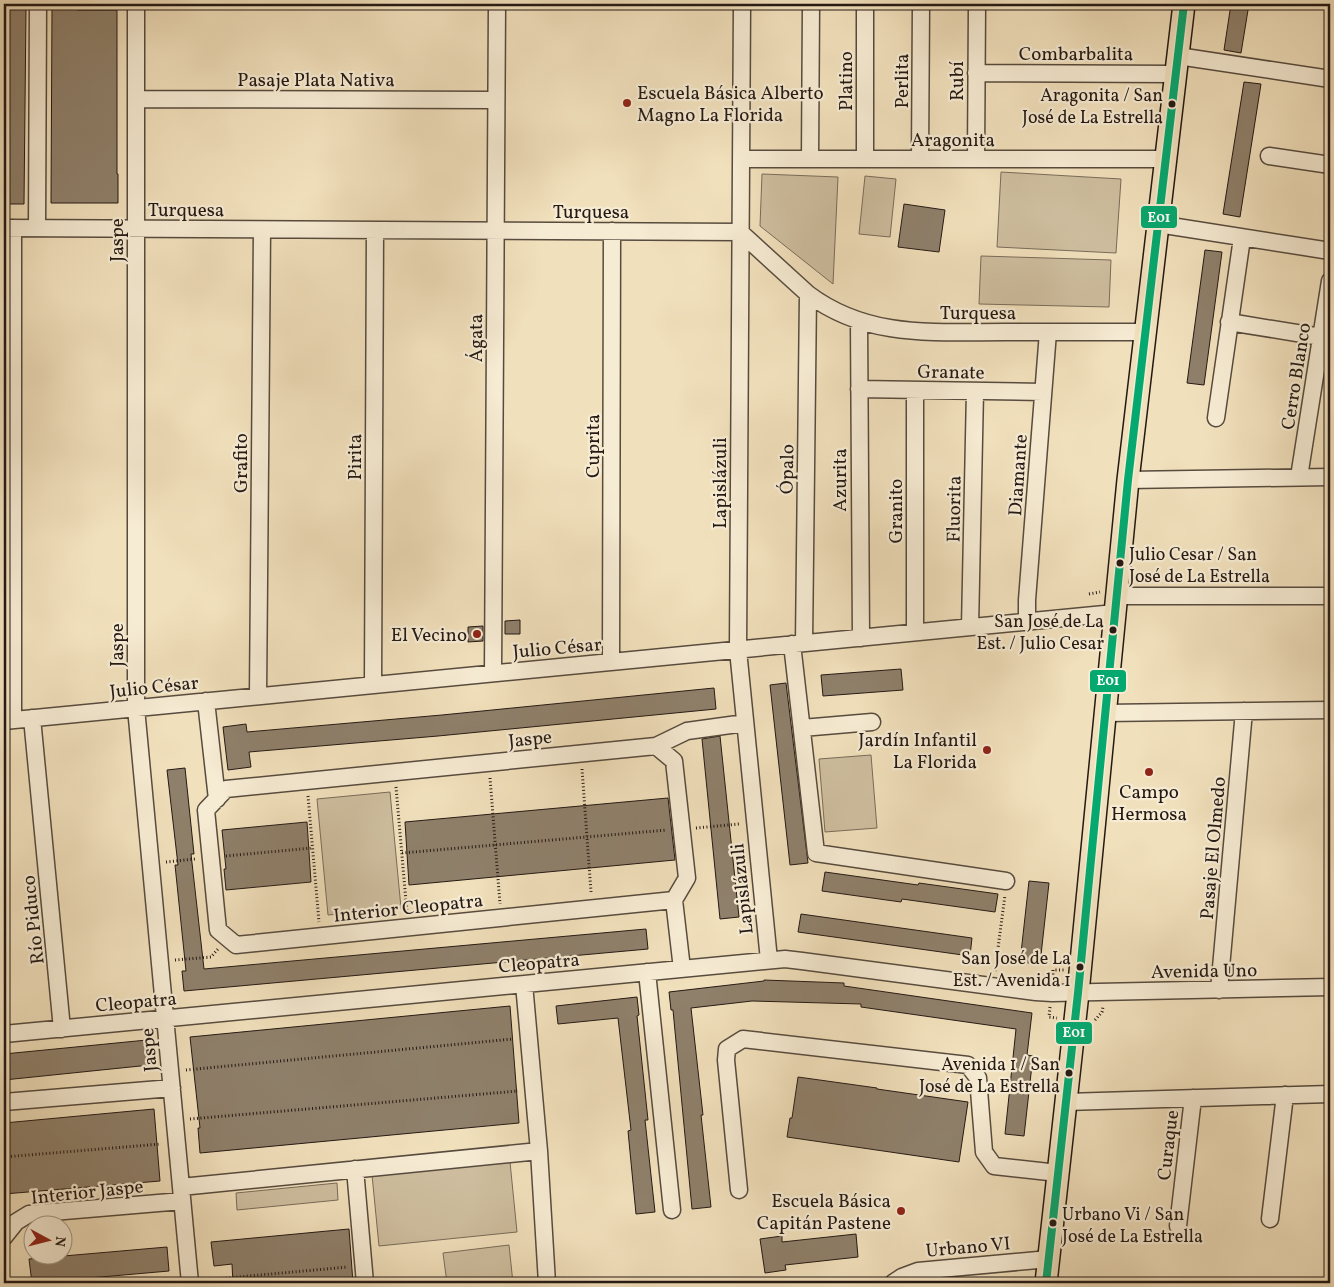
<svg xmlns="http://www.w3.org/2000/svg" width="1334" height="1287" font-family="Vollkorn,serif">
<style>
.green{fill:#cebe9f;stroke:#796c5a}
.building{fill:#8f806b;stroke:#241914}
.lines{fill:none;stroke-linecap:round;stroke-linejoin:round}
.minor-casing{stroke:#574b3e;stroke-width:19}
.major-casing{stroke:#241914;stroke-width:24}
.path{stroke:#241914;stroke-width:3;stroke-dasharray:1 2.5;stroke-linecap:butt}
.minor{stroke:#f6ebd3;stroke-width:16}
.major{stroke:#f1e0bc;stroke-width:21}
.bus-1-casing{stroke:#f6ebd3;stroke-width:11}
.bus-1{stroke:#05a96f;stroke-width:8}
.poi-dot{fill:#8f2418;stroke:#f6ebd3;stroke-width:2}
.bus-dot{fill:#241914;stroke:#f6ebd3;stroke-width:2}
.labels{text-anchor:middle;stroke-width:4.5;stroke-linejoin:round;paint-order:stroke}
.bus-label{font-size:18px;fill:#241914;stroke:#f6ebd3;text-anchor:end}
.street-label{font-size:19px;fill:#241914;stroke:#f6ebd3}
.poi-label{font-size:19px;fill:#241914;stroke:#f6ebd3;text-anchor:end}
.line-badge{stroke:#f6ebd3;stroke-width:2}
.badge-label{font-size:14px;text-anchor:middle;font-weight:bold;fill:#fff}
</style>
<rect width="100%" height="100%" fill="#f1e0bc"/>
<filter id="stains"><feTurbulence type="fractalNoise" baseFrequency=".004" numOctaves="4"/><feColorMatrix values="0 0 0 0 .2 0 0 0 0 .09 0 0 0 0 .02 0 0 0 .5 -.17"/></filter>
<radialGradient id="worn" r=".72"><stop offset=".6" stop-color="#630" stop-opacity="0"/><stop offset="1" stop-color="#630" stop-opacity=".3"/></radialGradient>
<!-- green -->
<path class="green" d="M 1001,172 L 1121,179 L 1116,253 L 997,247 Z
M 762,174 L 838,177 L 833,284 L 760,226 Z
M 865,176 L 896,179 L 890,237 L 859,234 Z
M 981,256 L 1111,260 L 1109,307 L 979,304 Z
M 871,755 L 877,828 L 825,832 L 819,759 Z
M 390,792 L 401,908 L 328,915 L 317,799 Z
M 510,1162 L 517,1232 L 379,1246 L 372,1175 Z
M 337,1183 L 338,1200 L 237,1210 L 236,1193 Z
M 509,1245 L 513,1283 L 447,1283 L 443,1253 Z"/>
<!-- building -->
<path class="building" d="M 1231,4 L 1249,4 L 1241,53 L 1224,50 Z
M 52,6 L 77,6 L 77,10 L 117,10 L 117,174 L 118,174 L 118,203 L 51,203 Z
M 4,7 L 26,7 L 24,204 L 4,204 Z
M 1244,82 L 1261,84 L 1240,217 L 1223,214 Z
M 904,204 L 945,210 L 939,252 L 898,247 Z
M 1205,250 L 1222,252 L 1204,385 L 1187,383 Z
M 520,620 L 520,634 L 505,634 L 505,621 Z
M 483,626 L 483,641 L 468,642 L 468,627 Z
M 901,669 L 903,690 L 823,696 L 821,675 Z
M 786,683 L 808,863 L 790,865 L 770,685 Z
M 714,688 L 716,709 L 438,736 L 249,752 L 251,767 L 228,770 L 223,727 L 246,724 L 247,732 L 442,715 Z
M 720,736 L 739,917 L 720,919 L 702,739 Z
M 185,768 L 194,854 L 191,854 L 204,969 L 646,929 L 648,949 L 184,991 L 182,971 L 186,971 L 175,865 L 178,865 L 167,770 Z
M 668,798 L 675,860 L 409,885 L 405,822 Z
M 307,822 L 311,882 L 226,890 L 224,869 L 226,869 L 222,830 Z
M 825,872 L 918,885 L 919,883 L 998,894 L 995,912 L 902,899 L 901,902 L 822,891 Z
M 1029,881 L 1049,883 L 1040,964 L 1020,962 Z
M 801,914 L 972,938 L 970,956 L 798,932 Z
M 764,980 L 844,983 L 844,986 L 1032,1013 L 1027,1055 L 1033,1056 L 1024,1136 L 1005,1134 L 1016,1029 L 861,1007 L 861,1004 L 752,1001 L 691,1008 L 703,1115 L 701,1115 L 711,1207 L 692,1209 L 673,1010 L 671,1010 L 669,992 L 764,981 Z
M 637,997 L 639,1015 L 637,1016 L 648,1120 L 645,1120 L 655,1212 L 636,1214 L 628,1131 L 631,1130 L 618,1018 L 558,1024 L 556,1006 Z
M 510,1006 L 519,1123 L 200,1153 L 198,1128 L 200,1128 L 190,1037 Z
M 147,1040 L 150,1065 L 4,1080 L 4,1054 Z
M 798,1077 L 877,1088 L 877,1089 L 968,1102 L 959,1162 L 787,1137 L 790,1118 L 792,1118 Z
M 154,1109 L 160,1181 L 4,1194 L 4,1123 Z
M 349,1229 L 353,1283 L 233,1283 L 232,1264 L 214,1266 L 211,1242 Z
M 856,1234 L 858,1257 L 785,1265 L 786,1270 L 765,1273 L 760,1239 L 782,1236 L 782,1242 Z
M 167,1247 L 169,1271 L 32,1283 L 29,1259 Z"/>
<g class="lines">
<defs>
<path id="minor" d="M 136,4 L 136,708 L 190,1283
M 742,4 L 738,650 L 769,960
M 1178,56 L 1330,79
M 976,73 L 1176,74
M 136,99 L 496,100
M 1269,156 L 1330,165
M 741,159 L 1166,159
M 810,159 L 811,4
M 865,159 L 865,4
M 920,159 L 921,4
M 976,159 L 977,4
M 1158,224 L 1330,251
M 4,228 L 740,232 L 808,294 C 868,339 934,332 1005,332 C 1052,332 1099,332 1145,332
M 13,228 L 13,720
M 37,228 L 38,4
M 859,321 L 861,638
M 1229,322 L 1321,337
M 859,389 L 1043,392
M 1216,418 L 1242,238
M 1299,477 L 1330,281
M 1128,480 L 1330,477
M 1116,596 L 1330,596
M 1027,622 L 1027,600 L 1048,332
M 970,627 L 975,391
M 915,632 L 915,390
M 804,643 L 808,294
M 792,644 L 816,853 L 1006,881
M 611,662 L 612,231
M 493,673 L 497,4
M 373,685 L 375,230
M 258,696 L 262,230
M 206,701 L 217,799
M 1105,713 L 1330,710
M 32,718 L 62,1029
M 4,721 L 1115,613
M 802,728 L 872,722
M 656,746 L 674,761 L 687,878 L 674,900 L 236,945 L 218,930 L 206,810 L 226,789 Z
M 656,746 L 687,731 L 745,723
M 674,900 L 682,969
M 647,972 L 672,1210
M 1219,990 L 1244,711
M 4,1034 L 785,959 L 802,961 L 1036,992 L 1052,993 L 1330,987
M 4,1102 L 172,1088
M 1066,1102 L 1330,1094
M 539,1151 L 547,1283
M 355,1169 L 365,1283
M 181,1187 L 539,1151 L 524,984
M 739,1190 L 726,1060 L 727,1049 L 743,1039 L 968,1065 L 978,1078 L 984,1152 L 994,1166 L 1058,1173
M 1270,1219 L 1285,1095
M 1178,1226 L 1193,1098
M 4,1237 L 16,1222 L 29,1214 L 182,1201
M 893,1283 L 902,1277 L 918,1271 L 1049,1259"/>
<path id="major" d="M 1046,1283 L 1078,993 L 1128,480 L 1184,4"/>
</defs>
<!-- minor casing -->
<use href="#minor" class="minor-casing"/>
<!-- major casing -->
<use href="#major" class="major-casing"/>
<!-- path -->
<path class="path" d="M 1089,594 L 1100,592
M 582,769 L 591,892
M 490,778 L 500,904
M 396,787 L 407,913
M 308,796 L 319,922
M 696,828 L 739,824
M 402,853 L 667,830
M 226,856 L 312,848
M 166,862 L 195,859
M 175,960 L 211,957 L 218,949
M 995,971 L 1005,895
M 1053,978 L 1053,970 L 1064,970
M 1050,1007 L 1049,1017 L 1057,1018
M 1095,1020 L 1102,1012 L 1103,1007
M 186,1070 L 513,1039
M 190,1119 L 518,1091
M 4,1157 L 161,1144
M 205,1280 L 348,1267
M 168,1283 L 176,1283"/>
<!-- minor -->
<use href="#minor" class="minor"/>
<!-- major -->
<use href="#major" class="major"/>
<defs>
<path id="bus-1" d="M 1046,1283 L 1078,993 L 1128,480 L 1184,4"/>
</defs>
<!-- bus-1 casing -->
<use href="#bus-1" class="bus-1-casing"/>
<!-- bus-1 -->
<use href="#bus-1" class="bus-1"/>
</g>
<!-- markers -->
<g class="poi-dot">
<circle cx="627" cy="103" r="5"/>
<circle cx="477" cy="634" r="5"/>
<circle cx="987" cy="750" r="5"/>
<circle cx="1149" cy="772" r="5"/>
<circle cx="901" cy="1211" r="5"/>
</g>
<g class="bus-dot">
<circle cx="1172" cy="104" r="4.5"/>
<circle cx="1120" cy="563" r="4.5"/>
<circle cx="1113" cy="630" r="4.5"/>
<circle cx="1080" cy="967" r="4.5"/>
<circle cx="1069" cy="1073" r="4.5"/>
<circle cx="1053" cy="1223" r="4.5"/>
</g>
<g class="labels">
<!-- bus labels -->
<g class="bus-label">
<text x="1163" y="101">Aragonita / San<tspan x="1163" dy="22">José de La Estrella</tspan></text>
<text x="1129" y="560" text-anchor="start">Julio Cesar / San<tspan x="1129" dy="22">José de La Estrella</tspan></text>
<text x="1104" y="627">San José de La<tspan x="1104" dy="22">Est. / Julio Cesar</tspan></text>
<text x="1071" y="964">San José de La<tspan x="1071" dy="22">Est. / Avenida 1</tspan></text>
<text x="1060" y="1070">Avenida 1 / San<tspan x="1060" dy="22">José de La Estrella</tspan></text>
<text x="1062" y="1220" text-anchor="start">Urbano Vi / San<tspan x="1062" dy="22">José de La Estrella</tspan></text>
</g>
<!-- street labels -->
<g class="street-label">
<text x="1076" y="60">Combarbalita</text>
<text x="316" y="86">Pasaje Plata Nativa</text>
<text transform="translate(845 81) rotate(-90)" y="7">Platino</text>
<text transform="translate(901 81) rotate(-90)" y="7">Perlita</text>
<text transform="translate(956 81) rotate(-90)" y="7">Rubí</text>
<text x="953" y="146">Aragonita</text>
<text x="186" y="216">Turquesa</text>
<text x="591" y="218">Turquesa</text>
<text transform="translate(116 240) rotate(-90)" y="7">Jaspe</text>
<text x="978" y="319">Turquesa</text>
<text transform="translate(475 338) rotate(-90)" y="7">Ágata</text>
<text transform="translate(951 371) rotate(1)" y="7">Granate</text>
<text transform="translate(1295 376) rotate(-81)" y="7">Cerro Blanco</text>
<text transform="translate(592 446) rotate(-90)" y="7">Cuprita</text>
<text transform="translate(354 457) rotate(-90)" y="7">Pirita</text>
<text transform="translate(240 463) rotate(-90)" y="7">Grafito</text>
<text transform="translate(786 469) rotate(-89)" y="7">Ópalo</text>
<text transform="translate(1017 475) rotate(-86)" y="7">Diamante</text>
<text transform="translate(839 480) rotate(-90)" y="7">Azurita</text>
<text transform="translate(719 483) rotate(-90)" y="7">Lapislázuli</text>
<text transform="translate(953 509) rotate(-89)" y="7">Fluorita</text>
<text transform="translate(895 511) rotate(-90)" y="7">Granito</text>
<text transform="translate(116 645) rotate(-90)" y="7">Jaspe</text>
<text transform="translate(557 647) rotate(-5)" y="7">Julio César</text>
<text transform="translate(154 686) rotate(-6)" y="7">Julio César</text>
<text transform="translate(530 738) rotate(-6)" y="7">Jaspe</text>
<text transform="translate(1212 848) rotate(-85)" y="7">Pasaje El Olmedo</text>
<text transform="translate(741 889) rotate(-96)" y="7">Lapislázuli</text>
<text transform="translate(408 907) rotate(-6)" y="7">Interior Cleopatra</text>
<text transform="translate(32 920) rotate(-96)" y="7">Río Piduco</text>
<text transform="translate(539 962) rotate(-5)" y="7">Cleopatra</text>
<text transform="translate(1204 970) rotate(-1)" y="7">Avenida Uno</text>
<text transform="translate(136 1001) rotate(-5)" y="7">Cleopatra</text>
<text transform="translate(148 1050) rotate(-95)" y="7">Jaspe</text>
<text transform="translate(1167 1145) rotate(-83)" y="7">Curaque</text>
<text transform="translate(87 1191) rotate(-6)" y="7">Interior Jaspe</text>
<text transform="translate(968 1246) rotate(-5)" y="7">Urbano VI</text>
</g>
<!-- poi labels -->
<g class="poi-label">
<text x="637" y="99" text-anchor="start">Escuela Básica Alberto<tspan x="637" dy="22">Magno La Florida</tspan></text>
<text x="467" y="641">El Vecino</text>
<text x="977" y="746">Jardín Infantil<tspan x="977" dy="22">La Florida</tspan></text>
<text x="1149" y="798" text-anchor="middle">Campo<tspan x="1149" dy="22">Hermosa</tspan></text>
<text x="891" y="1207">Escuela Básica<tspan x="891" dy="22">Capitán Pastene</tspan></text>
</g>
</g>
<g class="line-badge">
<rect x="1140" y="205" width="38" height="24" rx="5" fill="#05a96f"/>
<rect x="1089" y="669" width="38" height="24" rx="5" fill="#05a96f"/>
<rect x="1055" y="1021" width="38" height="24" rx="5" fill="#05a96f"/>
</g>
<g class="badge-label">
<text x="1159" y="222">E01</text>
<text x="1108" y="685">E01</text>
<text x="1074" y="1037">E01</text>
</g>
<!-- margin -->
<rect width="1334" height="1287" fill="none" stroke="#f1e0bc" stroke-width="20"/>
<rect x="5" y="5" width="1324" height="1277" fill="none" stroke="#241914" stroke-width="2.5"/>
<rect x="10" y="10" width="1314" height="1267" fill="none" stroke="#241914"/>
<!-- north arrow -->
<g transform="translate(48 1240) rotate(97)"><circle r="24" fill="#f6ebd3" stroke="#a29787"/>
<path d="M0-4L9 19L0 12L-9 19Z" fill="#8f2418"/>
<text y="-8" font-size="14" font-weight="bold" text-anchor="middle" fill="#241914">N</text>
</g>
<rect width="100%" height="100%" filter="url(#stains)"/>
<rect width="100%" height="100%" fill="url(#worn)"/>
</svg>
